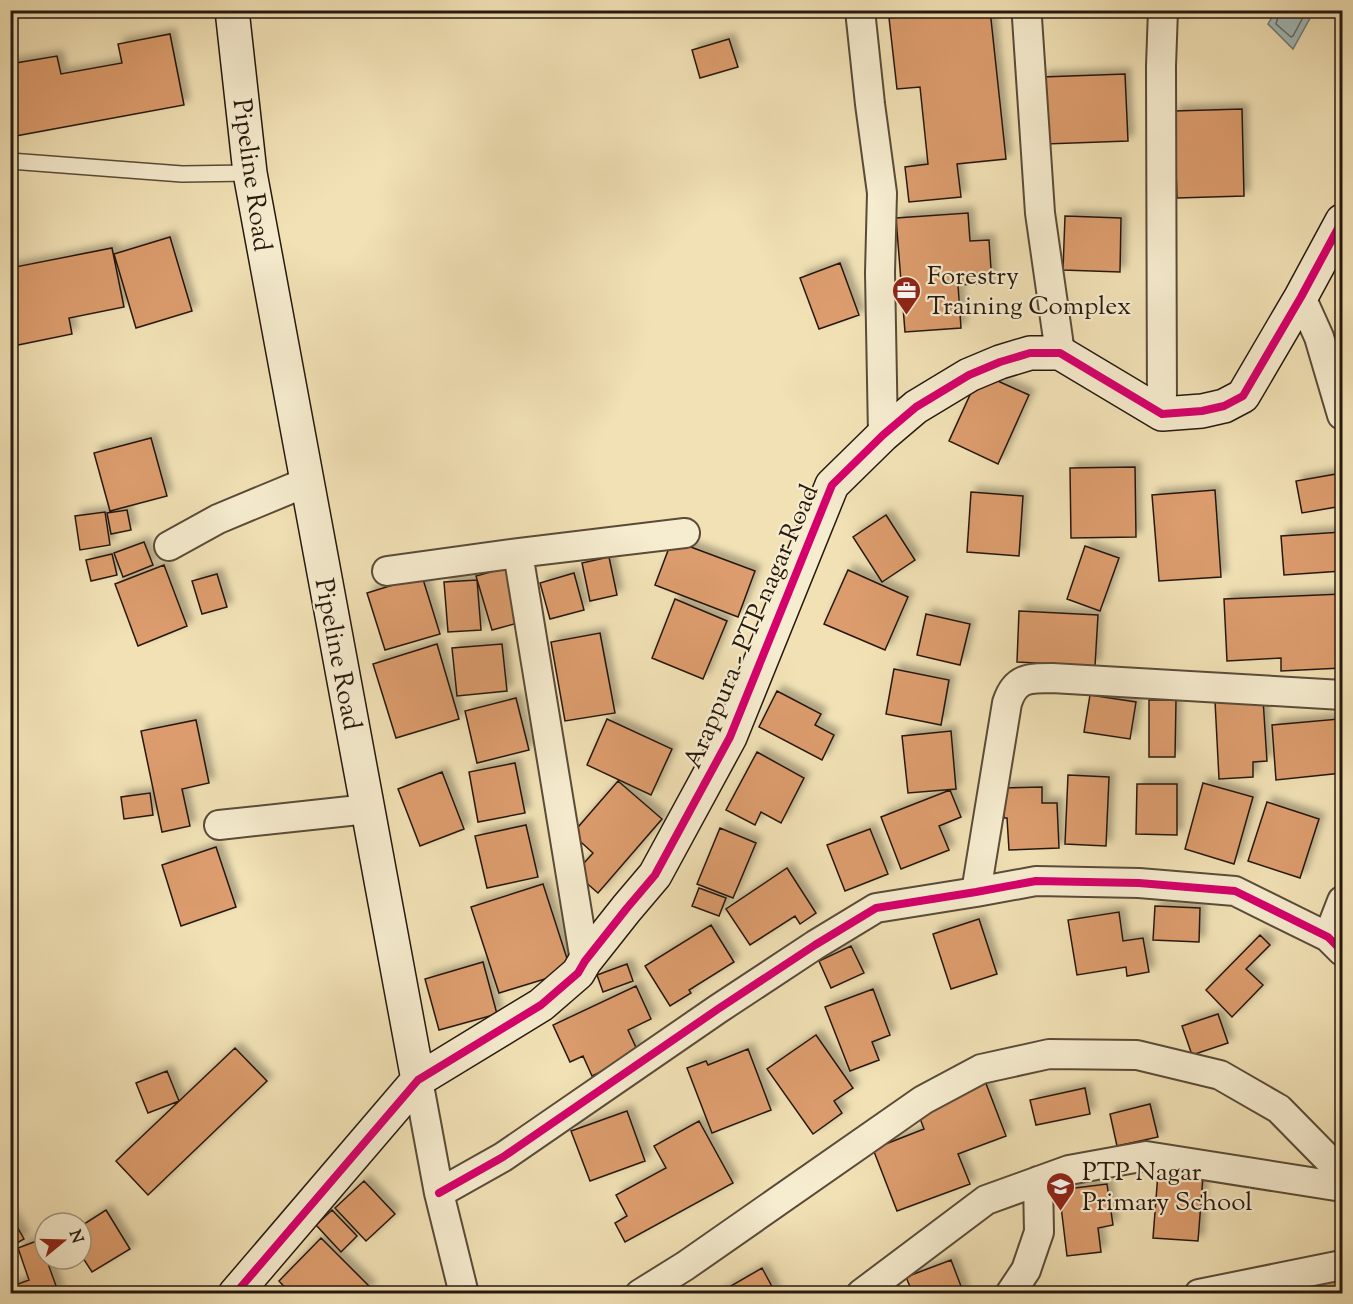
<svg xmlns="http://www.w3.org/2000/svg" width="1353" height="1304" font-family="'Sorts Mill Goudy',serif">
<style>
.water{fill:#a1baba;stroke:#707a76;stroke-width:1.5}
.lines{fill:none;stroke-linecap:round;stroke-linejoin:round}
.shore{stroke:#646a64;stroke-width:1.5}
.building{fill:#dc9c6d;stroke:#27190f;stroke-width:1.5;filter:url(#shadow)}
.lane-casing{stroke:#5a4b38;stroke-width:18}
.street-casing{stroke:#5a4b38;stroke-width:32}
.secondary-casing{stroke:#27190f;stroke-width:36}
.lane{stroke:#f6eccf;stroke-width:15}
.street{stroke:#f6eccf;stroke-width:28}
.secondary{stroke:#f6eccf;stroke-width:33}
.cycleway-casing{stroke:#f6eccf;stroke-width:11}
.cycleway{stroke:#d6006c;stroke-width:8}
.labels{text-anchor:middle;stroke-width:4.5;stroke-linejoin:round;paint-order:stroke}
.street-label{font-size:26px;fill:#27190f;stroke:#f6eccf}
.poi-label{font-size:26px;fill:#27190f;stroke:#f6eccf;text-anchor:start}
</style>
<defs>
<filter id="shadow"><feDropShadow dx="5.5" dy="-5.5" stdDeviation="3" flood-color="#0004"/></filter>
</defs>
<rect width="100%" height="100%" fill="#f1e1b5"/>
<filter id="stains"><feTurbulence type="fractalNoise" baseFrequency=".00333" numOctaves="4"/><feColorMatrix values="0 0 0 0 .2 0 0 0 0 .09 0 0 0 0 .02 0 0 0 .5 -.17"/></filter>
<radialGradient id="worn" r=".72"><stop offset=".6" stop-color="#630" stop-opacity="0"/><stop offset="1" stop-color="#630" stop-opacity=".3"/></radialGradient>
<!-- water -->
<path class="water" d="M 1276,10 L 1314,11 L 1293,49 L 1268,24 Z"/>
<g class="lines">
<!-- shore -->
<path class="shore" d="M 1280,10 L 1276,24 L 1291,37 L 1293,36 L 1307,10"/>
</g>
<!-- building -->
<path class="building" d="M 964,10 L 990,10 L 1006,159 L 957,164 L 961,197 L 909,202 L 905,167 L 928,164 L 920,87 L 897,89 L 889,18 Z
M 170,34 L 184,105 L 10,137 L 10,64 L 57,56 L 61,74 L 122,63 L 118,44 Z
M 729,39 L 738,67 L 700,78 L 692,50 Z
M 1125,74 L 1128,141 L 1045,144 L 1042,77 Z
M 1242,109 L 1244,196 L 1177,198 L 1174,111 Z
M 968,213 L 970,241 L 989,240 L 992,283 L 958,285 L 961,328 L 905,332 L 896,218 Z
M 1065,216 L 1121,218 L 1120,272 L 1063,270 Z
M 170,237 L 192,311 L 136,328 L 114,254 Z
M 112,248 L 124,307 L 69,318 L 72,334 L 13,346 L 10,334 L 10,268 Z
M 840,263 L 859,315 L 819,329 L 800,278 Z
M 980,373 L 1029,395 L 998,464 L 949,441 Z
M 151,438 L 167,496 L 110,511 L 94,453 Z
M 1135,467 L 1136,537 L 1071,538 L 1070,468 Z
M 1342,473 L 1342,506 L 1302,513 L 1296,481 Z
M 1215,490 L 1221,577 L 1159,581 L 1152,495 Z
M 971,492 L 1023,496 L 1019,556 L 967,552 Z
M 127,510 L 131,530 L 111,534 L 107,513 Z
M 105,512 L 110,545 L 80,550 L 75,516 Z
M 886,515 L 915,560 L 882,582 L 853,537 Z
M 1342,532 L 1342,571 L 1284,575 L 1281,536 Z
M 672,540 L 755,571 L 738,617 L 655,585 Z
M 144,542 L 153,565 L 123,577 L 114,553 Z
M 1085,546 L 1119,558 L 1100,611 L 1067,599 Z
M 112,554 L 117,575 L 91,581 L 86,560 Z
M 609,557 L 617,595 L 590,601 L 582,563 Z
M 164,565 L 187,626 L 138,646 L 115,584 Z
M 513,566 L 525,621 L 492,630 L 476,576 Z
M 848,570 L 908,597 L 885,650 L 824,624 Z
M 574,573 L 584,610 L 550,619 L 540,583 Z
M 217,574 L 227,607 L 202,614 L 192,581 Z
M 422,576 L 440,634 L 385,650 L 367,593 Z
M 477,580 L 481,630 L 448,632 L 444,582 Z
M 1342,594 L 1342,668 L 1281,671 L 1281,658 L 1227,661 L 1224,599 Z
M 675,599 L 727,621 L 703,679 L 652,658 Z
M 1019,611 L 1098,615 L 1095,666 L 1017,662 Z
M 926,614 L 970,624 L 960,665 L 917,655 Z
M 600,633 L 615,713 L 565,721 L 551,642 Z
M 437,644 L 459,719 L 396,738 L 373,664 Z
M 502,644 L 507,691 L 457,696 L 452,648 Z
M 894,669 L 949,680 L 941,725 L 886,714 Z
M 777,691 L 821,714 L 815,725 L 834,735 L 822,760 L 759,727 Z
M 1090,695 L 1136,702 L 1130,739 L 1084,732 Z
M 516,698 L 529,750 L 477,763 L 465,711 Z
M 1263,699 L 1267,761 L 1253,762 L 1253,777 L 1219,779 L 1215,701 Z
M 1149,700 L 1176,700 L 1175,757 L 1149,757 Z
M 607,719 L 672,749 L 651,795 L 587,765 Z
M 1339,719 L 1342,773 L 1276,780 L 1272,725 Z
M 196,720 L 209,783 L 182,789 L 190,826 L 162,832 L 141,731 Z
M 951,731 L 956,789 L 908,793 L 902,736 Z
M 757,752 L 804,778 L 781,823 L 761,812 L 755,825 L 726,810 Z
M 515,763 L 525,813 L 478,822 L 469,772 Z
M 442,772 L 464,829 L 420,846 L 398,789 Z
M 1068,775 L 1109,777 L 1106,846 L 1065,844 Z
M 618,781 L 662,819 L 598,893 L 575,873 L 593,853 L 572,834 Z
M 1203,783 L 1253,797 L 1234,864 L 1185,849 Z
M 1137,784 L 1177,784 L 1177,835 L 1136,834 Z
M 1042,787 L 1042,803 L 1057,803 L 1059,848 L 1009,850 L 1007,818 L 1004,818 L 1002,788 Z
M 950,790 L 961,817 L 939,826 L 949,850 L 901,869 L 881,817 Z
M 150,793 L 153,815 L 124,819 L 121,797 Z
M 1267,802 L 1319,819 L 1300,878 L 1248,861 Z
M 526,825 L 538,877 L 487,888 L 475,836 Z
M 720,828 L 756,843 L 733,898 L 697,884 Z
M 870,829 L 888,874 L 845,891 L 827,845 Z
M 216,847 L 236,907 L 181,926 L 162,865 Z
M 787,868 L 816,913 L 800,924 L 795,916 L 750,945 L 726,909 Z
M 543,884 L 571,971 L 499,993 L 471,907 Z
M 699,888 L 726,898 L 719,916 L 692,906 Z
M 1155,906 L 1200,908 L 1199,942 L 1153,940 Z
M 1119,912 L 1123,941 L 1143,938 L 1149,972 L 1127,976 L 1126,967 L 1077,975 L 1068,920 Z
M 979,919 L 997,974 L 951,989 L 933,934 Z
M 711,925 L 734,962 L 689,990 L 691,993 L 670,1006 L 645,966 Z
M 1260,935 L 1270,945 L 1246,969 L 1263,985 L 1232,1017 L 1206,990 Z
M 851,946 L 864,973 L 831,988 L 819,961 Z
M 483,962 L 497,1014 L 439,1030 L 425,979 Z
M 627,964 L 633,981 L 603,992 L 597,975 Z
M 636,986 L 651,1019 L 628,1030 L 639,1054 L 592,1076 L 583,1056 L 570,1062 L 553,1025 Z
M 873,989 L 890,1035 L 872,1042 L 879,1060 L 850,1071 L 825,1007 Z
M 1218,1014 L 1228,1043 L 1192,1055 L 1182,1026 Z
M 816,1035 L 853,1088 L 834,1101 L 842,1113 L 813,1134 L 767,1069 Z
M 235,1048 L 267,1081 L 148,1195 L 116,1161 Z
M 748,1049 L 771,1110 L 712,1133 L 687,1068 L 706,1061 L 708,1065 Z
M 167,1071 L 179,1101 L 148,1113 L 136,1083 Z
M 985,1081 L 1006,1136 L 958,1154 L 970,1184 L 897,1211 L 873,1149 L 924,1129 L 916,1108 Z
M 1085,1088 L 1090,1114 L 1036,1125 L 1030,1100 Z
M 1150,1104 L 1158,1137 L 1117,1146 L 1110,1114 Z
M 627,1111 L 645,1161 L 590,1181 L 571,1131 Z
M 699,1121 L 733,1183 L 625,1242 L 615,1223 L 627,1216 L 616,1195 L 666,1168 L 654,1146 Z
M 1158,1173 L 1203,1176 L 1198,1241 L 1153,1238 Z
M 364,1181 L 395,1214 L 366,1241 L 335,1208 Z
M 1107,1184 L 1113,1225 L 1098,1228 L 1101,1252 L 1067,1256 L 1059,1190 Z
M 106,1210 L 130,1249 L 92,1272 L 81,1255 L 81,1226 Z
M 332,1210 L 357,1236 L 341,1252 L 316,1225 Z
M 10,1214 L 24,1239 L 10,1247 Z
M 321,1238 L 370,1287 L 364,1294 L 291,1294 L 279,1281 Z
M 42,1239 L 45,1247 L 45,1259 L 49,1259 L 47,1261 L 59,1294 L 10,1294 L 10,1287 L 29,1280 L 18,1248 Z
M 951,1260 L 964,1294 L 913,1294 L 906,1277 Z
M 762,1268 L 776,1294 L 717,1294 Z
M 1342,1277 L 1342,1294 L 1302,1294 L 1301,1290 Z"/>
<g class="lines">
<defs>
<path id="lane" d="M 10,161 L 182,174 L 250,173"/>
<path id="street" d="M 860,10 L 870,104 L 882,193 L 880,273 L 883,435
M 1026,10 L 1027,18 L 1040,213 L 1060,353
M 1301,297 L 1319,337 L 1342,415
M 1162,414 L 1161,66 L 1163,10
M 169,546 L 218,519 L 307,482
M 518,553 L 585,961
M 387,571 L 518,553 L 685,533
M 219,825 L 368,809
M 976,892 L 1007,703 C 1015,678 1028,678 1052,678 L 1342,695
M 1328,937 L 1342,901
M 418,1080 L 439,1193 L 464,1294
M 439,1193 L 503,1157 L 718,1009 L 815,945 L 876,908 L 976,892 L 1036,881 L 1139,883 L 1235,891 L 1328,937 L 1342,951
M 640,1294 L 685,1266 L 923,1100 L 981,1069 L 1049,1054 L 1137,1055 L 1220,1075 L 1279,1109 L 1335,1166 L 1342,1177
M 861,1294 L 986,1200 L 1069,1170 L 1146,1156 L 1342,1187
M 1010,1294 L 1026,1270 L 1039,1232 L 1038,1181
M 1199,1294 L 1342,1265"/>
<path id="secondary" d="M 232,10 L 250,173 L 418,1080
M 235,1294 L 418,1080 L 541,1005 L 578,973 L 585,961 L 627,908 L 655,875 L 730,737 L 832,485 L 883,435 L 916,407 L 969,375 L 1000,362 L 1030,353 L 1060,353 L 1162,414 L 1202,411 L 1224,406 L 1243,396 L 1301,297 L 1342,221"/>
</defs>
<!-- lane casing -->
<use href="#lane" class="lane-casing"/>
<!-- street casing -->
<use href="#street" class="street-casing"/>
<!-- secondary casing -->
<use href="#secondary" class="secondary-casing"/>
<!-- lane -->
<use href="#lane" class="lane"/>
<!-- street -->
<use href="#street" class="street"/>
<!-- secondary -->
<use href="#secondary" class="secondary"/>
<defs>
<path id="cycleway" d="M 439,1193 L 503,1157 L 718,1009 L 815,945 L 876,908 L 976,892 L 1036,881 L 1139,883 L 1235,891 L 1328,937 L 1342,951
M 235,1294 L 418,1080 L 541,1005 L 578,973 L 585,961 L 627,908 L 655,875 L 730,737 L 832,485 L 883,435 L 916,407 L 969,375 L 1000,362 L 1030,353 L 1060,353 L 1162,414 L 1202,411 L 1224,406 L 1243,396 L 1301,297 L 1342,221"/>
</defs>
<!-- cycleway casing -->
<use href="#cycleway" class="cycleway-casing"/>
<!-- cycleway -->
<use href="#cycleway" class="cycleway"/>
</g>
<!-- icons -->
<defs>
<symbol id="office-pin" viewBox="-11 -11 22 30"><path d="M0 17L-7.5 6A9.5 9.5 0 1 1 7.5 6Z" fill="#8f2418" stroke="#f6eccf"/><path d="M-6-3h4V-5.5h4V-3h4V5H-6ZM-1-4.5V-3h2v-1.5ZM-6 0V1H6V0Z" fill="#fff"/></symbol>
<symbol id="school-pin" viewBox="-11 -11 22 30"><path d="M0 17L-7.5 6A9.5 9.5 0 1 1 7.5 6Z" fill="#8f2418" stroke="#f6eccf"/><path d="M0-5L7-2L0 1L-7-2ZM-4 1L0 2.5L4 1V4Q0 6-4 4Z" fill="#fff"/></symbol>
</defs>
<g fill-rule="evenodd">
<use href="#office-pin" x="890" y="274" width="33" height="45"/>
<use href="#school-pin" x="1044" y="1170" width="33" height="45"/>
</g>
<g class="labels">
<!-- street labels -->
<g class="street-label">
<text transform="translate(253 175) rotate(82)" y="9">Pipeline Road</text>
<text transform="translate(750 626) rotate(-67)" y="9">Arappura - PTP nagar Road</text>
<text transform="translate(339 654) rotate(79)" y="9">Pipeline Road</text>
</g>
<!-- poi labels -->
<g class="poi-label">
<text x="927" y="284">Forestry<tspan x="927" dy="30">Training Complex</tspan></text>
<text x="1082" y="1180">PTP Nagar<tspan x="1082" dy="30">Primary School</tspan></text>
</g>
</g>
<!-- margin -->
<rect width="1353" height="1304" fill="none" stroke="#f1e1b5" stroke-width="36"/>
<rect x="12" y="12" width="1329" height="1280" fill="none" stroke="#27190f" stroke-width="3"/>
<rect x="18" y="18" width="1317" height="1268" fill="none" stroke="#27190f" stroke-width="1.5"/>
<!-- north arrow -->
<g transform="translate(63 1241) rotate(71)"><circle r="28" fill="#f6eccf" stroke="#a39882" stroke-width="1.5"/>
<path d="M0-4.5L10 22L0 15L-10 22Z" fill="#8f2418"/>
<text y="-9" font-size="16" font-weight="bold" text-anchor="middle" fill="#27190f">N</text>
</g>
<rect width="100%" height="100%" filter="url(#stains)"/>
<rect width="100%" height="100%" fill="url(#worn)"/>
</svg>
